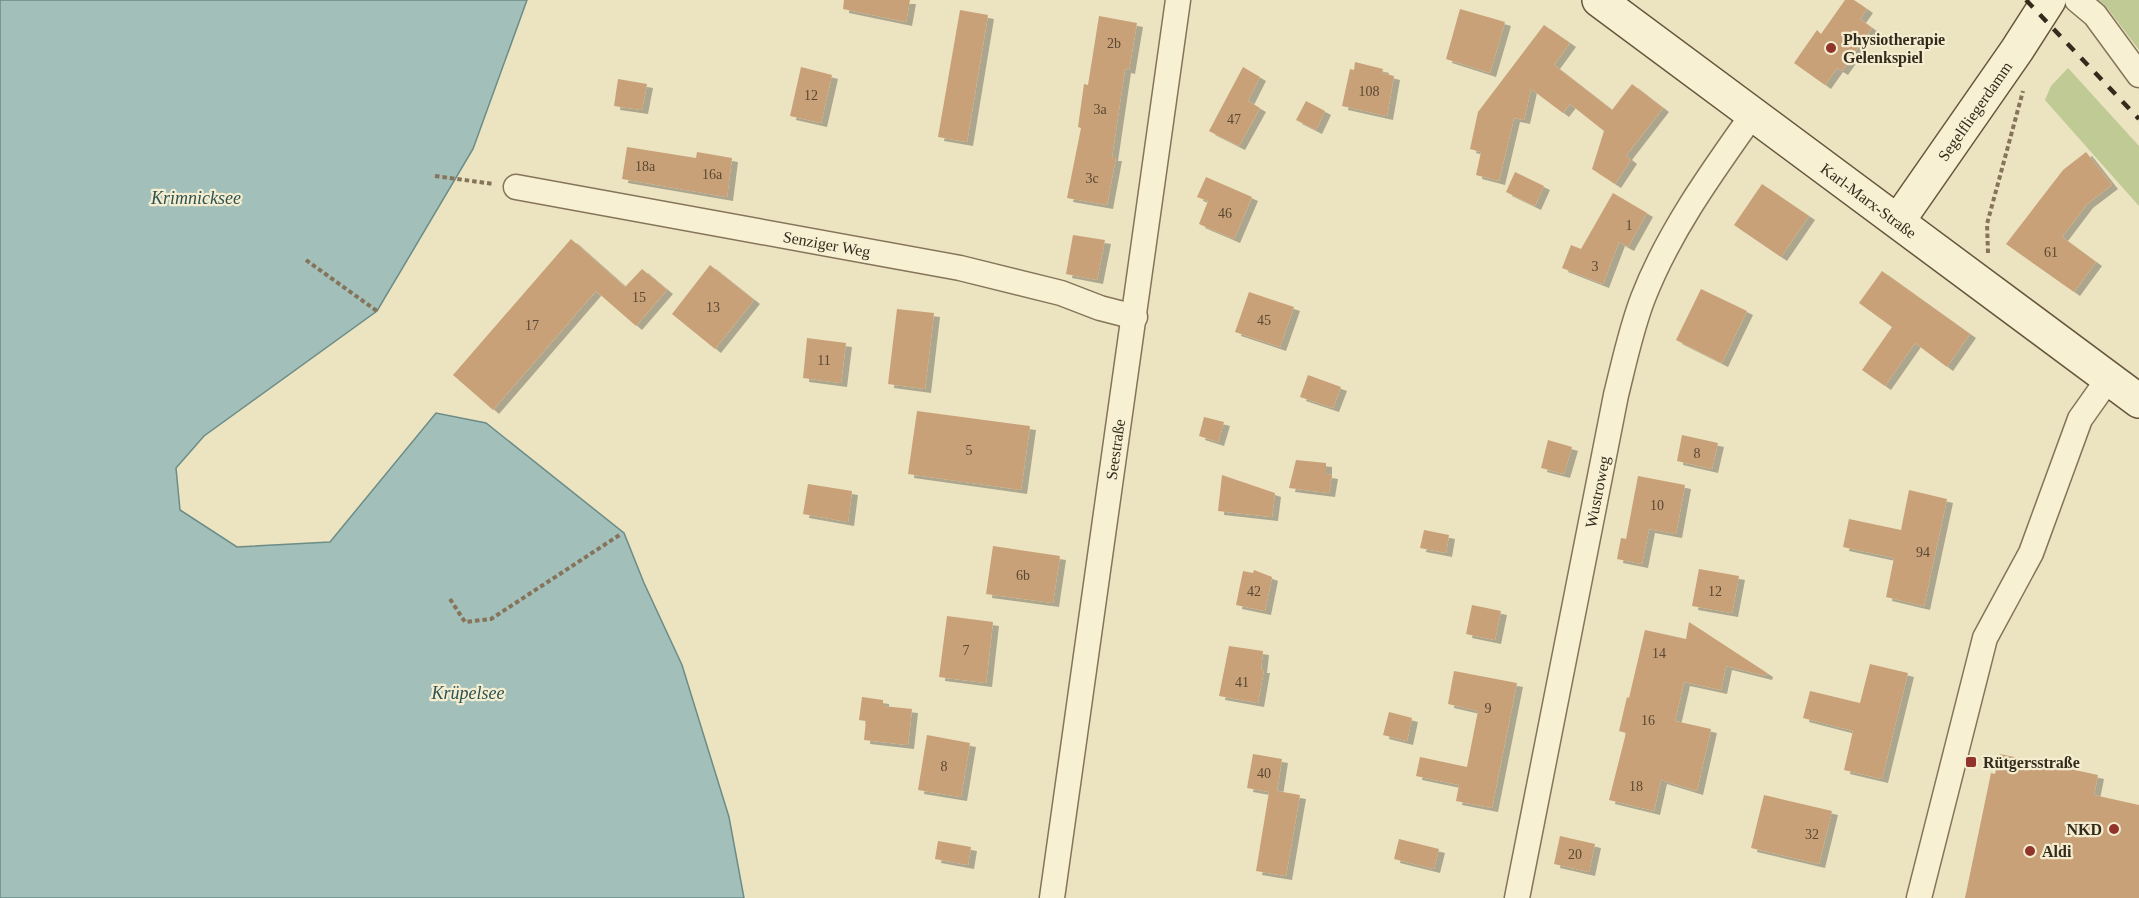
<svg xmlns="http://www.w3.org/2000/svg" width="2139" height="898" font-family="Georgia,serif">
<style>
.green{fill:#bfca95}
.water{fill:#a3bfb9;stroke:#6b8c87;stroke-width:1.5}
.building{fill:#c9a178;filter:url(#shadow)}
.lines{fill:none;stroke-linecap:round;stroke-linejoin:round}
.street-casing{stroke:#857459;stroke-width:27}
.secondary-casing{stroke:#66553c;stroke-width:36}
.path{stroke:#857459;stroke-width:4;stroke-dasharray:4.5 3;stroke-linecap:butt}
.street{stroke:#f7f0d3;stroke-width:24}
.secondary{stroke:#f7f0d3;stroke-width:33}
.rail{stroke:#352b1d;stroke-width:4.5;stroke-dasharray:10 10;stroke-linecap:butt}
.poi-dot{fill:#92342b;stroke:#f4edd0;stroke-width:2}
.labels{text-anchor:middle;stroke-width:4.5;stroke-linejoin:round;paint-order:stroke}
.number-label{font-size:14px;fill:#5a4834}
.poi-label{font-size:16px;font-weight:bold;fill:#352b1d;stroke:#f4edd0;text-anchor:start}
.street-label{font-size:16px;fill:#352b1d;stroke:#f4edd0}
.water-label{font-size:18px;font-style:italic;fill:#2d5354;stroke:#f4edd0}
</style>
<defs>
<filter id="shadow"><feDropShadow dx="6" dy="4" stdDeviation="0" flood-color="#0004"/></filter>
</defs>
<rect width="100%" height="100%" fill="#ece3c1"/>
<!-- green -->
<path class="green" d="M 2097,0 L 2139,0 L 2139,50 L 2108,9 Z
M 2068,68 L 2139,146 L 2139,206 L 2045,100 L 2051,86 Z"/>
<!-- water -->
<path class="water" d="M 0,0 L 527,0 L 473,149 L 377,311 L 204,436 L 176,468 L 180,510 L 237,547 L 330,542 L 436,413 L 486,423 L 624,533 L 644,583 L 682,665 L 729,817 L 744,898 L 0,898 Z"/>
<!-- building -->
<path class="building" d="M 844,0 L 910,0 L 906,22 L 843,9 Z
M 1845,0 L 1854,0 L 1867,9 L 1860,19 L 1872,28 L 1842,71 L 1837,68 L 1825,85 L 1794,63 L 1817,30 L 1821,34 Z
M 1460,9 L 1505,22 L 1490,73 L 1446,59 Z
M 960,10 L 988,15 L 967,142 L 938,137 Z
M 1099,16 L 1137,23 L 1129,70 L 1125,69 L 1112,157 L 1116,157 L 1107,205 L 1067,198 L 1081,128 L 1078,127 L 1084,84 L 1088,85 Z
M 1544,25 L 1570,43 L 1554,65 L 1612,110 L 1632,84 L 1663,108 L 1626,156 L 1631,160 L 1615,184 L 1592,169 L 1604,131 L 1570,104 L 1563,113 L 1531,89 L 1524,120 L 1514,118 L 1499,181 L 1476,175 L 1481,152 L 1470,149 L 1478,112 Z
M 1355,62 L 1383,69 L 1382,73 L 1394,76 L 1387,116 L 1342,106 L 1350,69 L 1354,70 Z
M 801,67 L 832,75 L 821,123 L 790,116 Z
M 1243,67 L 1260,77 L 1248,101 L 1260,108 L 1239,146 L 1209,131 Z
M 618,79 L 647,84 L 642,110 L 614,106 Z
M 1306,101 L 1325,111 L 1316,130 L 1296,120 Z
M 627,147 L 696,158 L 697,152 L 732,158 L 727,197 L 622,179 Z
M 2086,152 L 2112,185 L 2087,204 L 2062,237 L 2096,262 L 2074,292 L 2006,244 L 2063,170 Z
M 1515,172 L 1544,186 L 1535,206 L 1506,192 Z
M 1206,177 L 1252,197 L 1234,239 L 1199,224 L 1208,201 L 1197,197 Z
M 1762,184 L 1809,216 L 1781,257 L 1734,225 Z
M 1613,193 L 1647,213 L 1628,247 L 1619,242 L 1603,284 L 1562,268 L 1571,245 L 1581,249 Z
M 1073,235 L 1105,240 L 1097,280 L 1066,274 Z
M 571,239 L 625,287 L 642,269 L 667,290 L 636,326 L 596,291 L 493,410 L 453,375 Z
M 710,265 L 754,300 L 715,349 L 672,314 Z
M 1882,271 L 1970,334 L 1947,367 L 1915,343 L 1885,386 L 1862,370 L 1892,327 L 1859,303 Z
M 1701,289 L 1747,311 L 1722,363 L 1676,340 Z
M 1249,292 L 1294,307 L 1280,347 L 1235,332 Z
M 897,309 L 934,313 L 925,389 L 888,384 Z
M 807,338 L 846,343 L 841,383 L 803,378 Z
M 1308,375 L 1341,387 L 1333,408 L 1300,397 Z
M 917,411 L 1030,426 L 1021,490 L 908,474 Z
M 1204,417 L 1224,422 L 1218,442 L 1199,436 Z
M 1682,435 L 1718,443 L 1712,469 L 1677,461 Z
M 1548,440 L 1572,447 L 1564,474 L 1541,468 Z
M 1296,460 L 1326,463 L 1326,474 L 1332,475 L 1329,493 L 1289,488 Z
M 1222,475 L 1275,493 L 1272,517 L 1218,511 Z
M 1638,476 L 1685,485 L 1676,534 L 1649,529 L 1642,564 L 1617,559 L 1621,538 L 1626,539 Z
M 808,484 L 852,491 L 848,522 L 803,514 Z
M 1909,490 L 1947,499 L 1924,606 L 1886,597 L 1894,558 L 1843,547 L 1849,519 L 1901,530 Z
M 1424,530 L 1449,535 L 1446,553 L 1420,548 Z
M 993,546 L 1060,556 L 1053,603 L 986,594 Z
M 1699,569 L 1739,576 L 1732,613 L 1692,606 Z
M 1254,570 L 1272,577 L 1265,611 L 1236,605 L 1243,571 L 1253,573 Z
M 1472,605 L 1501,611 L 1495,640 L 1466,634 Z
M 947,616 L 993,622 L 986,683 L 939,677 Z
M 1689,622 L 1767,673 L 1766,676 L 1726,666 L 1721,690 L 1684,682 L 1675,721 L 1711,729 L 1697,791 L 1661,780 L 1654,811 L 1609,800 L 1626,733 L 1619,731 L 1627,697 L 1629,698 L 1645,630 L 1686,639 Z
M 1229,646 L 1263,651 L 1261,669 L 1264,669 L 1258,703 L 1219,696 Z
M 1870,664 L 1908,673 L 1882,779 L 1844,770 L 1853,731 L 1803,718 L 1810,691 L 1860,703 Z
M 1454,671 L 1517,683 L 1492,808 L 1456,801 L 1459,785 L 1416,776 L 1420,757 L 1467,767 L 1478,711 L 1448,704 Z
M 862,697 L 883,700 L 883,706 L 912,709 L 908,745 L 864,740 L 866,721 L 859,720 Z
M 1389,712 L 1412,718 L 1407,741 L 1383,735 Z
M 927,735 L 970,743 L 961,797 L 918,790 Z
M 1253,754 L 1282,759 L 1277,791 L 1300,795 L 1286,876 L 1256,871 L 1269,792 L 1247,788 Z
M 2000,754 L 2098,775 L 2094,795 L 2139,805 L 2139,898 L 1965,898 L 1991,773 L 1995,774 Z
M 1764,795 L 1832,811 L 1819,864 L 1751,848 Z
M 1560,836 L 1595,844 L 1589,872 L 1554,864 Z
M 1399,839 L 1439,849 L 1434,869 L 1394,859 Z
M 938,841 L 971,847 L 968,865 L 935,859 Z"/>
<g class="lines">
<defs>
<g id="street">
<path d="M 2077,0 L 2095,15 L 2139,75"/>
<path id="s1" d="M 516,187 L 960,268 L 1061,293 L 1100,308 L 1135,317"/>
<path id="s2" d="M 1052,898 L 1178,0"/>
<path id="s3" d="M 1517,898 L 1616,395 C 1624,363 1631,329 1643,298 C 1669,231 1712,172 1753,114"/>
<path d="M 1919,898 L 1985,638 L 2031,553 L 2080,419 L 2109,378"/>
</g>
<g id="secondary">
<path id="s4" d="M 1599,0 L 2139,401"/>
<path id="s5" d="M 1898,221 L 2017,50 L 2049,0"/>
</g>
</defs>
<!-- street casing -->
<use href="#street" class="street-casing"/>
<!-- secondary casing -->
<use href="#secondary" class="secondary-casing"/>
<!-- path -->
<path class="path" d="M 435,176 L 494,184
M 1988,253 L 1987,224 L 2023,91
M 306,260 L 377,311
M 450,599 L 465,622 L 491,619 L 621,534"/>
<!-- street -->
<use href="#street" class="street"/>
<!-- secondary -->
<use href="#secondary" class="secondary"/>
<!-- rail -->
<path class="rail" d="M 2026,0 L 2139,119"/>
</g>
<!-- markers -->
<g class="poi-dot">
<circle cx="1831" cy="48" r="6"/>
<rect x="1965" y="756" width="12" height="12" rx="3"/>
<circle cx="2114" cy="829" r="6"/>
<circle cx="2030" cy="851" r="6"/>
</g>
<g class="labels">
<!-- number labels -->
<g class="number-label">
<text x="1114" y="48">2b</text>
<text x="1369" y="96">108</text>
<text x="811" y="100">12</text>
<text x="1100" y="114">3a</text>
<text x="1234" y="124">47</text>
<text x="645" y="171">18a</text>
<text x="712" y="179">16a</text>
<text x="1092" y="183">3c</text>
<text x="1225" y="218">46</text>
<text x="1629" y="230">1</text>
<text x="2051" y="257">61</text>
<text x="1595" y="271">3</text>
<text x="639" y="302">15</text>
<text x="713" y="312">13</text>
<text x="1264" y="325">45</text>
<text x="532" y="330">17</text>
<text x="824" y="365">11</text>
<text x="969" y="455">5</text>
<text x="1697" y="458">8</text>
<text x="1657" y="510">10</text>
<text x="1923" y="557">94</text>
<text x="1023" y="580">6b</text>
<text x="1254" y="596">42</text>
<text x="1715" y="596">12</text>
<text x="966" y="655">7</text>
<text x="1659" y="658">14</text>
<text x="1242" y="687">41</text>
<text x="1488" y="713">9</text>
<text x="1648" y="725">16</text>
<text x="944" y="771">8</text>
<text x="1264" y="778">40</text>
<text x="1636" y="791">18</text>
<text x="1812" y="839">32</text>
<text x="1575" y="859">20</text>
</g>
<!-- poi labels -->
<g class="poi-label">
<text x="1843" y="45">Physiotherapie<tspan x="1843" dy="18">Gelenkspiel</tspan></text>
<text x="1983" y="768">Rütgersstraße</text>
<text x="2102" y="835" text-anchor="end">NKD</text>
<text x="2042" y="857">Aldi</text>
</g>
<!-- street labels -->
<g class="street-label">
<text dy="6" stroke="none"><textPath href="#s5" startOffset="134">Segelfliegerdamm</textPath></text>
<text dy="6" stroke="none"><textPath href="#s4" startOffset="336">Karl-Marx-Straße</textPath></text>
<text dy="6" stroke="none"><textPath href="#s1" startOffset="316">Senziger Weg</textPath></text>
<text dy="6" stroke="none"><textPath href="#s2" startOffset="453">Seestraße</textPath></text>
<text dy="6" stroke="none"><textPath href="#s3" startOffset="414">Wustroweg</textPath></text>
</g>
<!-- water labels -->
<g class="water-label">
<text x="196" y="204">Krimnicksee</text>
<text x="468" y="699">Krüpelsee</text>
</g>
</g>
</svg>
